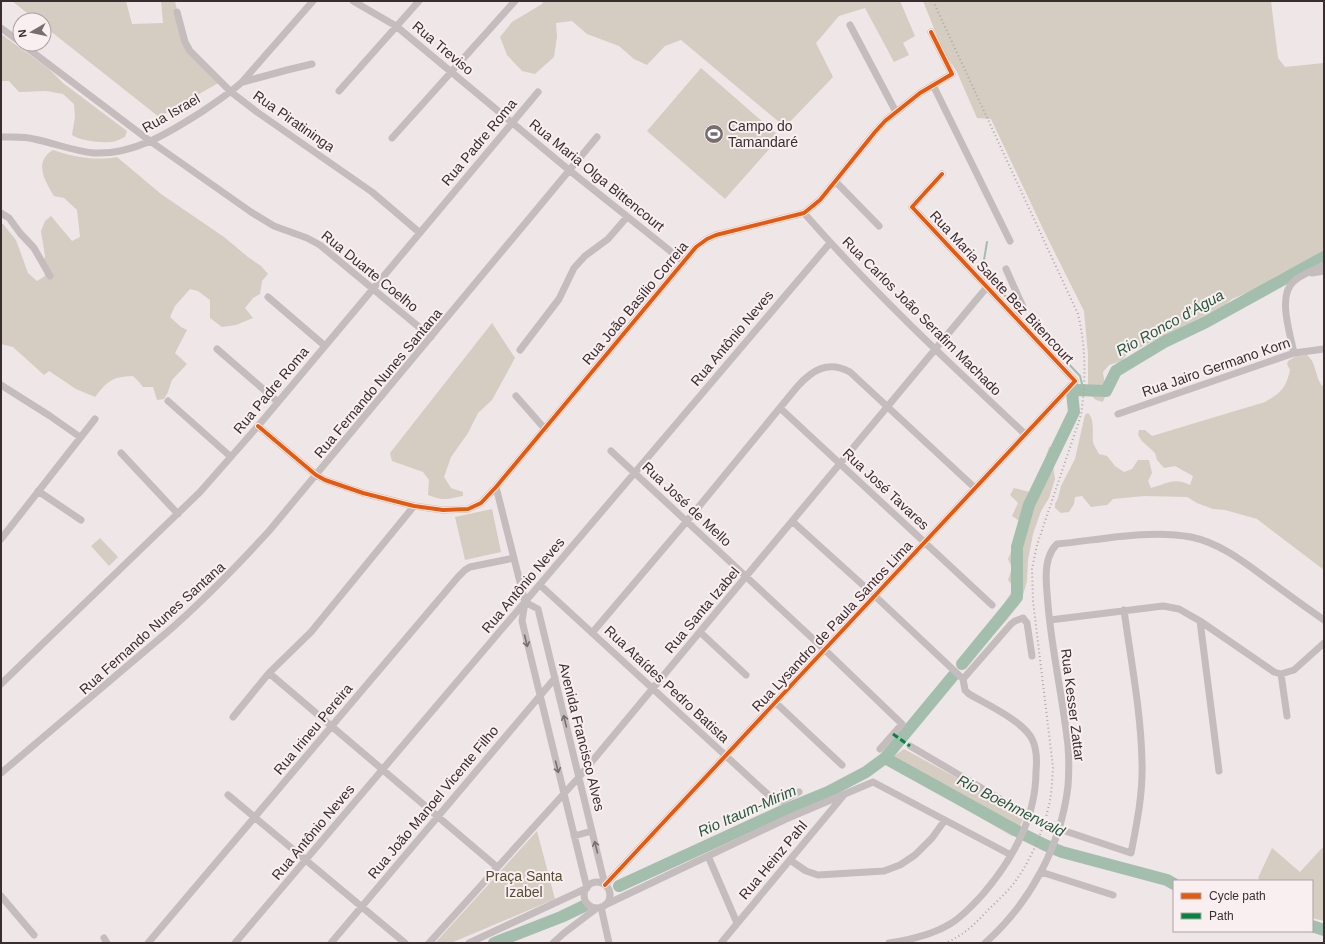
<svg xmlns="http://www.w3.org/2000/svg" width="1325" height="944" font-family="Helvetica,sans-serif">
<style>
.green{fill:#d5cdc2}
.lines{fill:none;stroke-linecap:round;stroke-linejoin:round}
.stream{stroke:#a4beae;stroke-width:2}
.river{stroke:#a4beae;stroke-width:12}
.minor{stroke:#c5bcbd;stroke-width:7}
.rail{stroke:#aea7a8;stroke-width:2;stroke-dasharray:1 3;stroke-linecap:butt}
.quiet{stroke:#00873e;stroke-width:3;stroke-dasharray:6 3;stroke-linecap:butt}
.cycleway-casing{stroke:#faeff0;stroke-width:6}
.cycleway{stroke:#e8590c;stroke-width:4}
.oneway{stroke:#786d6f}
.labels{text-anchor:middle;stroke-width:4;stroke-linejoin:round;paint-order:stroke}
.street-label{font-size:14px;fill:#392d30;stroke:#faeff0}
.poi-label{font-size:14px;fill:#392d30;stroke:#faeff0;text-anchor:start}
.park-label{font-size:14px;fill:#564d32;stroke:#faeff0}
.water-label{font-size:15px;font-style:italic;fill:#25583c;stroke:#faeff0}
</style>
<rect width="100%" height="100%" fill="#eee6e7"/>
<!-- green -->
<path class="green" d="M 12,1 L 126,1 L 132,24 L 163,23 L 161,1 L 175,1 L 184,44 L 220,82 L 159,117 L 44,26 L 44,20 L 36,20 Z
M 544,1 L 900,1 L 915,36 L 903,43 L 909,55 L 894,62 L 865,8 L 839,16 L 816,43 L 833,77 L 785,127 L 681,40 L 665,46 L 647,65 L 634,59 L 619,46 L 587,34 L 572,21 L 556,23 L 557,37 L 554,57 L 535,74 L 522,71 L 507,55 L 500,37 L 512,22 L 542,4 Z
M 923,1 L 1271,1 L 1278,58 L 1285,67 L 1324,63 L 1324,254 L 1299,269 L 1284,277 L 1232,299 L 1224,306 L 1127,354 L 1122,361 L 1109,365 L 1103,372 L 1106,394 L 1103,402 L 1096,400 L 1088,393 L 1088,354 L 1084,311 L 1046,235 L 991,119 L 977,118 L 957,72 L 943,51 Z
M 1,34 L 49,69 L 63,83 L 127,131 L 125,137 C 122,138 119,140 116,141 C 106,144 80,141 72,135 L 75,117 L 74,104 L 63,94 L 46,91 L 19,92 L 9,81 L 1,81 Z
M 701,68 L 780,137 L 725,199 L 647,131 Z
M 53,150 C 74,157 95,161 117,157 L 161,194 L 224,237 L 248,257 L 261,266 L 268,274 L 262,281 L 260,294 L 253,298 L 245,308 L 253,318 L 236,325 L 222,327 L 210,318 L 210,300 L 198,291 L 190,289 L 175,306 L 170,317 L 181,327 L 187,330 L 175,353 L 187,364 L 172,380 L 168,392 L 164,399 L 157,400 L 153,387 L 143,387 L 139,382 L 133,376 C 111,377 108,381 95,397 L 76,389 L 49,371 L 44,375 L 13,347 L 1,344 L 1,224 L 3,224 L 16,240 L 28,273 L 37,281 L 45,276 L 43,264 L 45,256 L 41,231 L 45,221 L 51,216 L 72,241 L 80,237 L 77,210 L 64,198 L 54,196 C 45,181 33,162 53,150 Z
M 492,323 L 515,358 L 492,400 L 478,413 L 468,433 L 451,457 L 444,477 L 451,488 L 463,492 L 463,496 C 449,499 442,501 428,495 L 429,480 L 423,472 L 392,461 L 390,453 Z
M 1307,355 C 1318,364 1314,379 1324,387 L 1324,570 L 1257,519 L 1225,510 L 1213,509 L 1197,503 L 1187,497 L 1144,496 L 1113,499 L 1107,505 L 1091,507 L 1082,496 L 1075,497 L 1074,504 L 1069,512 L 1061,513 L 1055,508 L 1055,504 L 1058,498 L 1061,486 L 1075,459 L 1084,419 L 1085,415 L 1088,413 C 1095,419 1092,433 1093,442 C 1094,446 1097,450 1099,454 L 1107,456 L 1115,466 L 1124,472 L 1132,469 L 1138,460 L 1149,460 L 1152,473 L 1148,481 L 1151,488 C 1167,484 1173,477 1190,485 L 1193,476 L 1175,466 L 1164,468 L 1157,460 L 1155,453 L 1142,441 L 1138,435 L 1139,430 L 1145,430 L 1152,436 L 1265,402 C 1281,393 1286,388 1290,370 L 1287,364 L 1288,361 L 1296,356 Z
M 1054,446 L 1057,454 L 1053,466 L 1055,479 L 1049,498 L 1041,511 L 1033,534 L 1028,560 L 1027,581 L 1021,602 L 1005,622 L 968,663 L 965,657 L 989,627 L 1014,588 L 1008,580 L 1012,568 L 1008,559 L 1018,536 L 1021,522 L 1012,516 L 1018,503 L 1010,495 L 1014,488 L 1030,492 L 1037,482 L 1037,475 L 1042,469 L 1049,447 Z
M 492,509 L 501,552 L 465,560 L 455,517 Z
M 100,538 L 118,557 L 109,566 L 91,546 Z
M 904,749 L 1021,813 L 1023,820 L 1015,836 L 1012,836 L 898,770 L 894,756 Z
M 537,831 L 555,899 L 451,943 L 435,943 Z
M 1272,848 L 1300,872 L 1322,848 L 1324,849 L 1324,921 L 1312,918 L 1312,881 L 1260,881 L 1258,878 Z"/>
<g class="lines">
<!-- stream -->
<path class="stream" d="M 987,242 L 982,272 L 1016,307
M 1036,329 L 1080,376 L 1082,384 L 1077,390"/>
<!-- river -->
<path class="river" d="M 962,664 L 1017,597 L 1017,547 L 1029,505 L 1074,412 L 1072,392 L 1077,390 L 1106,391 L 1116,371 L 1164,342 L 1206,322 L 1324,257
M 885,758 L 1017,831 L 1045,845 L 1062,852 L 1167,880 L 1174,884
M 619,886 L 789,808 L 828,792 L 866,772 L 885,758 L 953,676
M 1312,926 L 1324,930
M 494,943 L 561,917 L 584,906"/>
<!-- minor -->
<path class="minor" d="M 353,1 L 396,26 L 569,170 L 684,262
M 177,12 L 185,42 L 190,51 L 231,92 L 257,112 L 372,192 L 420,233
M 850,25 L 896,112
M 1,28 L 20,42
M 22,44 L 150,141 L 251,212 L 274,226 L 307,238 L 320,245 L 431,337
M 243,82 L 287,70 L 312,64
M 933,85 L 1010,241
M 339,91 L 419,1
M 1,137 C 12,137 24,136 34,139 C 54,143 73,151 94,153 C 134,155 170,132 203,111 C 216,102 230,93 242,82 L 313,1
M 392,138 L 515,1
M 836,182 L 879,226
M 1,213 L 9,218 L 20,233 L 34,248 L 50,276
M 804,213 C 873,292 949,363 1025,434
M 1006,269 L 1023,307 L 1016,318
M 1312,273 L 1324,271
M 268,297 L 325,346
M 217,349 L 278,402
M 520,350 L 559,299 L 574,268 L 585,256 L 608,239 L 627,217
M 1294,353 C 1290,333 1277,295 1294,281 C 1302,274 1314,270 1324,265
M 1,385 L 50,416 L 80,437
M 516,396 L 545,429
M 168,401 L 231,457
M 780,408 L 992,605
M 1118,414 L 1294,353 L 1324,349
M 258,426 L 316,475 L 325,480 L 363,493 L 414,506 L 443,510 L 468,509 L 481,503 L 496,487 L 696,247 L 707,239 L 716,235 L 804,213 L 820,200 L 875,132 L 885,121 L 920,93 L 952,74 L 931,32
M 611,451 L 825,650 L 902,724 L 880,749
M 121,453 L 178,514
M 38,491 L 81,520
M 792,521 L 875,596 L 963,679
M 1,539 L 95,419
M 540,585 L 775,801 L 782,801 L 799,792
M 525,602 L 538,609 L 605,885
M 1050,620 L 1163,606 L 1179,609 L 1200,621 L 1274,672 L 1281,674 L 1294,670 L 1324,643
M 1200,621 L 1219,771
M 700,632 L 746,675
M 592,633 L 687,521 L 797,387 C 812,370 828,360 850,372 L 975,488
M 269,673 L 497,867
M 1281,674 L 1287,716
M 963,679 L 1011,624 L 1015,621 L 1023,618 L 1027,623 L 1032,656
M 1,684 L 200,492 L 258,426 L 538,92
M 776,703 L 842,765
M 233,717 L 269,673 L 311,632 L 414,506
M 910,746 L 1029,816
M 1,773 L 165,634 C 202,602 236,567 269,531 L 597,137
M 228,795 L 405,943
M 1059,829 L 1131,853 C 1137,823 1143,793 1142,762 C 1141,712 1131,661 1124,610
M 574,836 L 592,831
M 708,856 L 737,923
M 790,860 L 806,871 L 818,875 L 884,871 L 900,865 L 915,855 L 932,838 L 945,820
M 1041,872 L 1113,895
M584 895a13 13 0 1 1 26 0a13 13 0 1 1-26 0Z
M 605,885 L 1075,381 L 912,207 L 942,174
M 1,896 L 34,935
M 605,905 L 786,819 L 873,782 L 1011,855
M 601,907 L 609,943
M 104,938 L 107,943
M 148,943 L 458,577 L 465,570 L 470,567 L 514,558
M 235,943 L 830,243
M 331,943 L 555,678
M 429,943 L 579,777 L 987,287
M 469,943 L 587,888 L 522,621 L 525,602 L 496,487
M 553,943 L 564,933 L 597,908
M 721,943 L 843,796
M 889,943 C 909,940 932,935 950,924 C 962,917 973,905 983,894 C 1013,859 1036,818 1036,771 C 1037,761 1037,749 1032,739 C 1023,721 986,704 969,694 L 965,690 L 963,679
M 985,943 C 1030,903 1061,846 1068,786 C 1069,773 1069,759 1068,746 C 1063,699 1052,652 1048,605 C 1047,590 1044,571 1049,557 C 1051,551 1053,548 1057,544 C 1099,540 1149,529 1191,537 C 1220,543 1244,562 1267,579 C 1286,593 1305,607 1324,620"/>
<!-- rail -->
<path class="rail" d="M 933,1 L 1078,314 C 1086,347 1086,381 1081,415 L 1037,545 L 1032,569 L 1033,601 L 1053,767 C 1052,781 1052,795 1048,809 C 1042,835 1027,868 1010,888 C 1003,896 995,903 988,910 C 975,924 963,936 945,943"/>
<!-- quiet -->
<path class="quiet" d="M 893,734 L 910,746"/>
<defs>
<path id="cycleway" d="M 258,426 L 316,475 L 325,480 L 363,493 L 414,506 L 443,510 L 468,509 L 481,503 L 496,487 L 696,247 L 707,239 L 716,235 L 804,213 L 820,200 L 875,132 L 885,121 L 920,93 L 952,74 L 931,32
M 605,885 L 1075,381 L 912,207 L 942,174"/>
</defs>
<!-- cycleway casing -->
<use href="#cycleway" class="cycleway-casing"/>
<!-- cycleway -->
<use href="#cycleway" class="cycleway"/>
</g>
<!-- one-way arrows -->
<defs><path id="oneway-shaft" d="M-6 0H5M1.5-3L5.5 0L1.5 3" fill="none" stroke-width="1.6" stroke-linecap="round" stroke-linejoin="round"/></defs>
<g class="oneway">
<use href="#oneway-shaft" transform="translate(526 641) rotate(76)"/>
<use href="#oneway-shaft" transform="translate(565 721) rotate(-104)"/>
<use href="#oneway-shaft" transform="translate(557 767) rotate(76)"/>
<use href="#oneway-shaft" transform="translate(596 847) rotate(-104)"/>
</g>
<!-- icons -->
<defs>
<symbol id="stadium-disc" viewBox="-11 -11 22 22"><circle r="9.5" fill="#786e70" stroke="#faeff0"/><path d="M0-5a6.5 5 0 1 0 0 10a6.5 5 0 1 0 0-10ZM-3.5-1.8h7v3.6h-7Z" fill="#fff"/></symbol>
</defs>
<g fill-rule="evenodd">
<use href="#stadium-disc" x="703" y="123" width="22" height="22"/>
</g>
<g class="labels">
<!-- street labels -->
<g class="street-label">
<text transform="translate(443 48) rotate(40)" y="5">Rua Treviso</text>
<text transform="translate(171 113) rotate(-30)" y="5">Rua Israel</text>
<text transform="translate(294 121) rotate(35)" y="5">Rua Piratininga</text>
<text transform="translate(479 142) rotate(-50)" y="5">Rua Padre Roma</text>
<text transform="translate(597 175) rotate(39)" y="5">Rua Maria Olga Bittencourt</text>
<text transform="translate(370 271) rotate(39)" y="5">Rua Duarte Coelho</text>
<text transform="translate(1002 287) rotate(47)" y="5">Rua Maria Salete Bez Bitencourt</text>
<text transform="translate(635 303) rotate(-50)" y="5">Rua João Basílio Correia</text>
<text transform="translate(922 316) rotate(45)" y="5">Rua Carlos João Serafim Machado</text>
<text transform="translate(732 338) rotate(-50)" y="5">Rua Antônio Neves</text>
<text transform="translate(1216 367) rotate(-19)" y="5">Rua Jairo Germano Korn</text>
<text transform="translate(378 383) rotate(-50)" y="5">Rua Fernando Nunes Santana</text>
<text transform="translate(271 390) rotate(-50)" y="5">Rua Padre Roma</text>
<text transform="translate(886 489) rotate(43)" y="5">Rua José Tavares</text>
<text transform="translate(687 504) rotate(43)" y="5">Rua José de Mello</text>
<text transform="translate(523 585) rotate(-50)" y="5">Rua Antônio Neves</text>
<text transform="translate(702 610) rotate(-50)" y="5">Rua Santa Izabel</text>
<text transform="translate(832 626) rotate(-47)" y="5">Rua Lysandro de Paula Santos Lima</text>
<text transform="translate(152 628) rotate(-42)" y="5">Rua Fernando Nunes Santana</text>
<text transform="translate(667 684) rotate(43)" y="5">Rua Ataídes Pedro Batista</text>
<text transform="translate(1073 705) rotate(83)" y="5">Rua Kesser Zattar</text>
<text transform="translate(313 729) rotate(-50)" y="5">Rua Irineu Pereira</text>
<text transform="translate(582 737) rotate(76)" y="5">Avenida Francisco Alves</text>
<text transform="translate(433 802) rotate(-50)" y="5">Rua João Manoel Vicente Filho</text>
<text transform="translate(313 832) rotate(-50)" y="5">Rua Antônio Neves</text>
<text transform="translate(773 860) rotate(-50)" y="5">Rua Heinz Pahl</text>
</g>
<!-- poi labels -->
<g class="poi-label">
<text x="728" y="131">Campo do<tspan x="728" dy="16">Tamandaré</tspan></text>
</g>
<!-- park labels -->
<g class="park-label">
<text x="524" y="881">Praça Santa<tspan x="524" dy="16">Izabel</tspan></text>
</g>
<!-- water labels -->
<g class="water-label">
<text transform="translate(1170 323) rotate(-29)" y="5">Rio Ronco d'Água</text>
<text transform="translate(1011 806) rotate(27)" y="5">Rio Boehmerwald</text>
<text transform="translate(747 811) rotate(-24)" y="5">Rio Itaum-Mirim</text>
</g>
</g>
<!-- border -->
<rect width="1325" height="944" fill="none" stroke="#392d30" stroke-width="4"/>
<!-- legend -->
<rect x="1173" y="880" width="140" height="52" fill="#faeff0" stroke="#ada1a3"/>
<rect x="1181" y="893" width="20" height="6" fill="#e8590c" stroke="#ada1a3"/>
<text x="1209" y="900" font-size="12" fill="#392d30">Cycle path</text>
<rect x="1181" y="913" width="20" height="6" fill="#00873e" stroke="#ada1a3"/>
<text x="1209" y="920" font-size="12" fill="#392d30">Path</text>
<!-- north arrow -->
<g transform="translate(32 32) rotate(261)"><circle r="19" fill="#faeff0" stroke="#ada1a3"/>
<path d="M0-3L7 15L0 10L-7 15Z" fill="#786e70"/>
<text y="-6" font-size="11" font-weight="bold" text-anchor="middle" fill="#392d30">N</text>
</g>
</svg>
